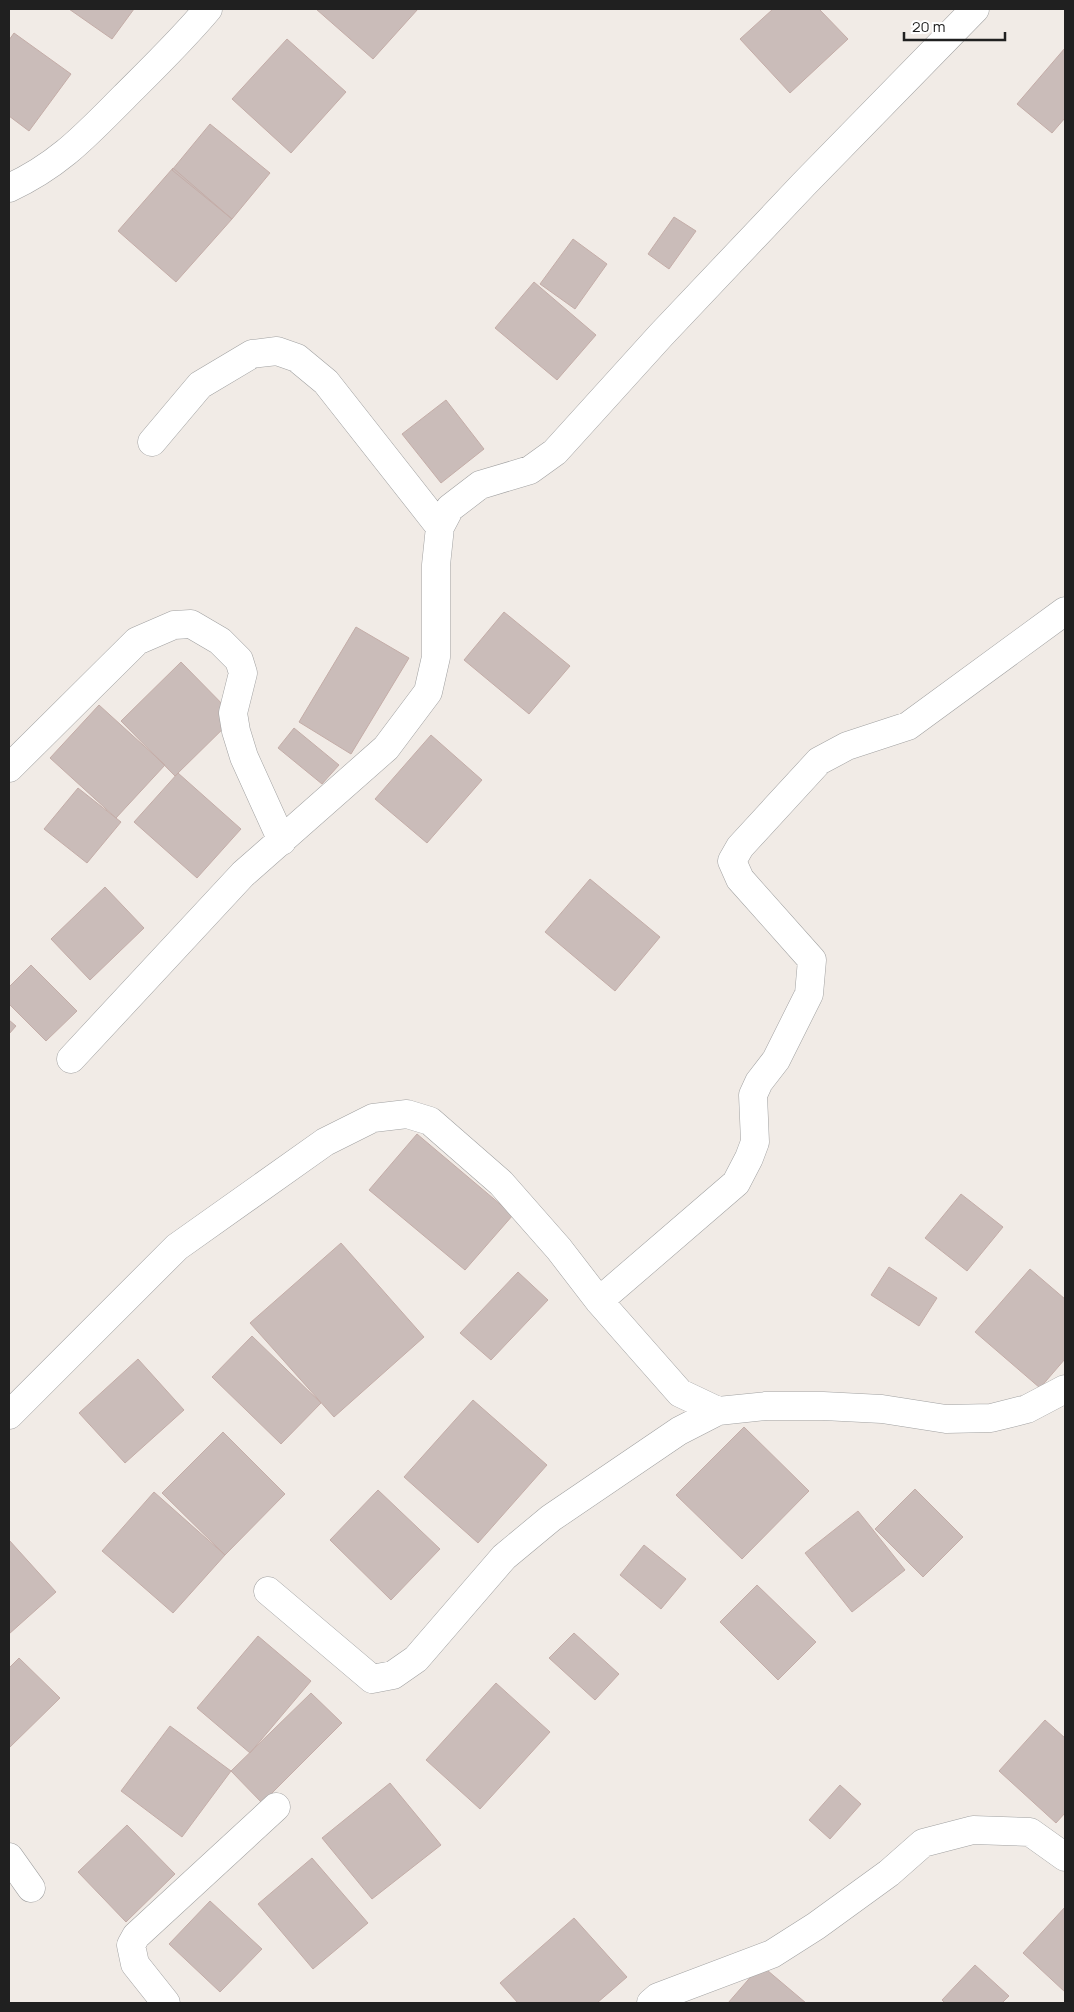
<svg xmlns="http://www.w3.org/2000/svg" width="1074" height="2012" font-family="Manrope,sans-serif">
<style>
.building{fill:#cabcb9;stroke:#c4ada8}
.lines{fill:none;stroke-linecap:round;stroke-linejoin:round}
.minor-casing{stroke:#a1a1a1;stroke-width:29}
.minor{stroke:#fff;stroke-width:28}
</style>
<rect width="100%" height="100%" fill="#f1ebe6"/>
<!-- building -->
<path class="building" d="M 69,9 L 134,9 L 112,39 Z
M 316,9 L 418,9 L 373,59 Z
M 773,9 L 819,9 L 848,39 L 790,93 L 740,39 Z
M 14,33 L 71,74 L 29,131 L 9,116 L 9,40 Z
M 287,39 L 346,92 L 291,153 L 232,99 Z
M 1065,48 L 1065,118 L 1052,133 L 1017,104 Z
M 210,124 L 270,173 L 232,219 L 172,170 Z
M 173,168 L 232,219 L 176,282 L 118,231 Z
M 674,217 L 696,231 L 669,269 L 648,254 Z
M 573,239 L 607,264 L 575,309 L 540,284 Z
M 534,282 L 596,335 L 557,380 L 495,328 Z
M 446,400 L 484,449 L 441,483 L 402,434 Z
M 504,612 L 570,666 L 529,714 L 464,660 Z
M 356,627 L 409,658 L 351,754 L 299,722 Z
M 181,662 L 235,717 L 175,776 L 121,721 Z
M 99,705 L 165,765 L 116,818 L 50,758 Z
M 294,728 L 339,765 L 322,784 L 278,748 Z
M 431,735 L 482,780 L 427,843 L 375,799 Z
M 178,773 L 241,829 L 197,878 L 134,822 Z
M 78,788 L 121,822 L 87,863 L 44,829 Z
M 590,879 L 660,937 L 615,991 L 545,932 Z
M 105,887 L 144,928 L 90,980 L 51,939 Z
M 31,965 L 77,1011 L 46,1041 L 9,1004 L 9,987 Z
M 9,1020 L 16,1026 L 9,1034 Z
M 417,1134 L 513,1215 L 465,1270 L 369,1190 Z
M 961,1194 L 1003,1227 L 967,1271 L 925,1238 Z
M 341,1243 L 424,1337 L 334,1417 L 250,1323 Z
M 889,1267 L 937,1298 L 919,1326 L 871,1295 Z
M 1030,1269 L 1065,1299 L 1065,1359 L 1040,1388 L 975,1332 Z
M 518,1272 L 548,1300 L 491,1360 L 460,1333 Z
M 252,1336 L 321,1403 L 281,1444 L 212,1377 Z
M 138,1359 L 184,1410 L 125,1463 L 79,1413 Z
M 473,1400 L 547,1465 L 478,1543 L 404,1477 Z
M 744,1427 L 809,1491 L 742,1559 L 676,1495 Z
M 223,1432 L 285,1494 L 225,1555 L 162,1493 Z
M 915,1489 L 963,1537 L 923,1577 L 875,1529 Z
M 378,1490 L 440,1549 L 391,1600 L 330,1540 Z
M 154,1492 L 225,1555 L 173,1613 L 102,1551 Z
M 858,1511 L 905,1570 L 852,1612 L 805,1553 Z
M 9,1540 L 56,1592 L 9,1634 Z
M 644,1545 L 686,1579 L 661,1609 L 620,1575 Z
M 757,1585 L 816,1642 L 778,1680 L 720,1622 Z
M 574,1633 L 619,1674 L 595,1700 L 549,1658 Z
M 258,1636 L 311,1681 L 250,1753 L 197,1708 Z
M 19,1658 L 60,1698 L 9,1748 L 9,1668 Z
M 496,1683 L 550,1732 L 480,1809 L 426,1760 Z
M 311,1693 L 342,1723 L 262,1803 L 231,1771 Z
M 1045,1720 L 1065,1738 L 1065,1813 L 1056,1823 L 999,1771 Z
M 170,1726 L 231,1771 L 182,1837 L 121,1791 Z
M 390,1783 L 441,1845 L 372,1899 L 322,1838 Z
M 840,1785 L 861,1804 L 830,1839 L 809,1820 Z
M 127,1825 L 175,1874 L 126,1922 L 78,1872 Z
M 312,1858 L 368,1923 L 313,1969 L 258,1904 Z
M 210,1901 L 262,1949 L 220,1992 L 169,1944 Z
M 1065,1907 L 1065,1992 L 1023,1953 Z
M 574,1918 L 627,1977 L 597,2003 L 518,2003 L 500,1983 Z
M 761,1965 L 806,2003 L 728,2003 Z
M 975,1965 L 1009,1996 L 1002,2003 L 945,2003 L 942,2000 Z"/>
<g class="lines">
<defs>
<path id="minor" d="M 9,188 C 59,165 86,135 124,97 C 153,68 182,40 208,9
M 152,442 L 200,385 L 252,354 L 277,351 L 297,358 L 326,382 L 440,527
M 9,768 L 137,641 L 174,625 L 191,624 L 220,641 L 239,660 L 243,673 L 233,713 L 236,731 L 244,757 L 282,841
M 71,1059 L 243,874 L 386,748 L 428,692 L 436,657 L 436,565 L 440,527 L 450,508 L 480,485 L 530,470 L 555,452 L 661,335 L 804,184 L 975,9
M 599,1301 L 736,1183 L 749,1158 L 755,1142 L 753,1095 L 759,1082 L 776,1060 L 809,994 L 812,960 L 740,879 L 732,861 L 740,847 L 819,761 L 847,746 L 908,726 L 1065,611
M 9,1415 L 177,1247 L 325,1142 L 373,1118 L 407,1114 L 430,1121 L 501,1183 L 559,1249 L 599,1301 L 680,1393 L 718,1411
M 268,1591 L 372,1679 L 393,1675 L 416,1659 L 504,1557 L 551,1518 L 679,1431 L 718,1411 L 766,1406 L 823,1406 L 882,1409 L 946,1419 L 991,1418 L 1027,1409 L 1065,1389
M 9,1857 L 31,1888
M 166,2003 L 135,1964 L 131,1945 L 136,1936 L 276,1807
M 651,2003 L 658,1997 L 772,1954 L 816,1926 L 889,1873 L 923,1843 L 973,1830 L 1030,1832 L 1065,1857"/>
</defs>
<!-- minor casing -->
<use href="#minor" class="minor-casing"/>
<!-- minor -->
<use href="#minor" class="minor"/>
</g>
<!-- border -->
<rect width="1074" height="2012" fill="none" stroke="#202020" stroke-width="20"/>
<!-- scale -->
<path d="M904 32v8h101v-8" fill="none" stroke="#202020" stroke-width="2.5"/>
<text x="912" y="32" font-size="15" fill="#202020" stroke="#ffffff" stroke-width="4" paint-order="stroke">20 m</text>
</svg>
